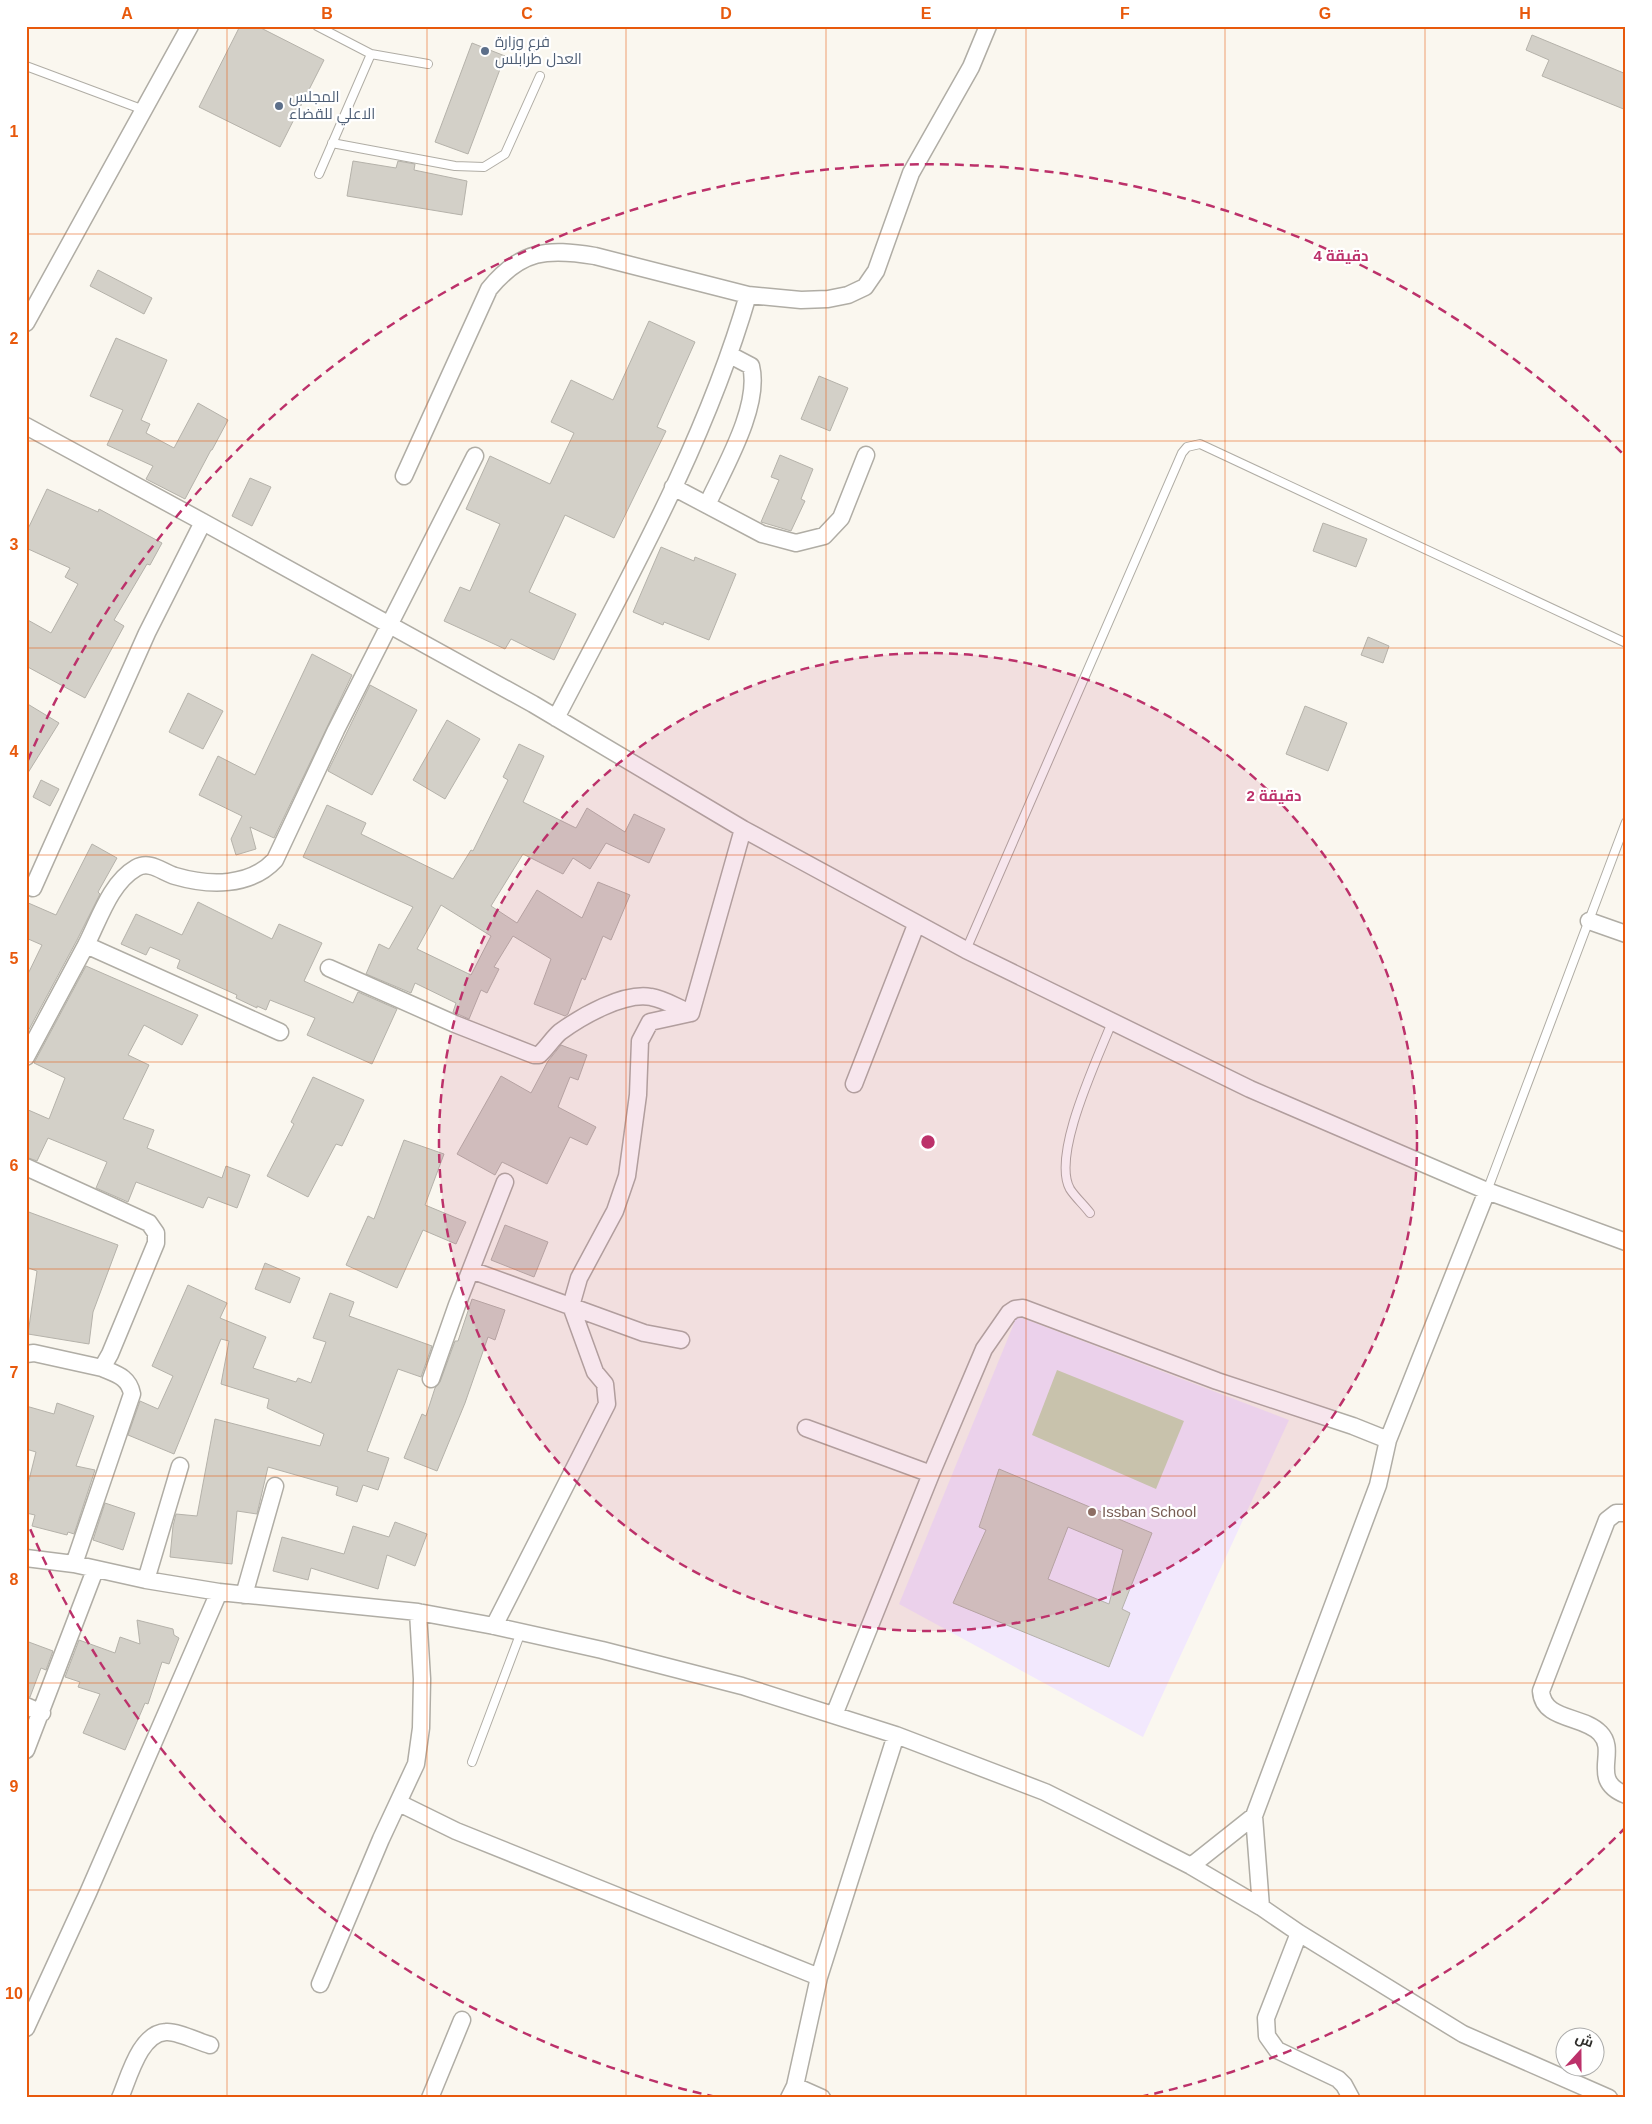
<svg xmlns="http://www.w3.org/2000/svg" width="1652" height="2124" font-family="Helvetica,Cairo,sans-serif">
<style>
.education{fill:#f2e8fd}
.green{fill:#cad6b6}
.building{fill:#d3d0c8;stroke:#b5b2aa;fill-rule:evenodd}
.lines{fill:none;stroke-linecap:round;stroke-linejoin:round}
.lane-casing{stroke:#b0ada5;stroke-width:10}
.street-casing{stroke:#b0ada5;stroke-width:19}
.lane{stroke:#fff;stroke-width:8}
.street{stroke:#fff;stroke-width:16}
.grid{fill:none;stroke:#e8590c;stroke-width:1;stroke-opacity:0.55}
.ring{fill:none;stroke:#bc316a;stroke-width:2.5;stroke-dasharray:9 6}
.service-dot{fill:#5c6f8a;stroke:#fff;stroke-width:2}
.education-dot{fill:#8d6e63;stroke:#fff;stroke-width:2}
.labels{text-anchor:middle;stroke-width:4.5;stroke-linejoin:round;paint-order:stroke}
.service-label{font-size:15px;fill:#4e5e75;stroke:#fff;text-anchor:start}
.education-label{font-size:15px;fill:#785e54;stroke:#fff;text-anchor:start}
.centre{fill:#bc316a;stroke:#fff;stroke-width:2.5}
.ring-label{font-size:15px;text-anchor:middle;font-weight:bold;fill:#bc316a;stroke:#fff;stroke-width:4.5;stroke-linejoin:round;paint-order:stroke}
.neatline{fill:none;stroke:#e8590c;stroke-width:2}
.grid-label{font-size:16px;text-anchor:middle;font-weight:bold;fill:#e8590c}
</style>
<rect width="100%" height="100%" fill="#faf7ef"/>
<!-- education -->
<path class="education" d="M 1017,1316 L 1289,1420 L 1143,1737 L 899,1604 Z"/>
<!-- green -->
<path class="green" d="M 1057,1370 L 1184,1421 L 1156,1489 L 1032,1435 Z"/>
<!-- building -->
<path class="building" d="M 240,26 L 257,26 L 324,60 L 280,147 L 199,107 Z
M 1532,35 L 1626,74 L 1626,110 L 1542,76 L 1549,60 L 1526,50 Z
M 472,43 L 505,56 L 468,154 L 435,142 Z
M 353,161 L 396,168 L 398,161 L 415,164 L 414,170 L 467,181 L 462,215 L 347,196 Z
M 98,270 L 152,298 L 144,314 L 90,286 Z
M 649,321 L 695,342 L 657,427 L 666,431 L 614,538 L 565,515 L 529,592 L 576,614 L 554,660 L 511,639 L 505,649 L 444,621 L 460,587 L 470,591 L 500,524 L 466,509 L 490,456 L 550,484 L 574,433 L 551,422 L 571,380 L 613,400 Z
M 116,338 L 167,360 L 141,420 L 150,424 L 146,433 L 174,448 L 198,403 L 228,420 L 212,450 L 211,450 L 185,499 L 146,479 L 153,466 L 107,445 L 123,410 L 90,396 Z
M 819,376 L 848,388 L 830,431 L 801,419 Z
M 780,455 L 813,469 L 801,499 L 805,501 L 791,531 L 761,522 L 779,480 L 771,477 Z
M 250,478 L 271,487 L 252,526 L 232,516 Z
M 47,489 L 98,512 L 99,509 L 162,543 L 150,565 L 147,564 L 114,620 L 124,626 L 85,698 L 26,666 L 26,619 L 51,633 L 78,584 L 65,577 L 70,568 L 26,548 L 26,533 Z
M 1323,523 L 1367,539 L 1356,567 L 1313,551 Z
M 661,547 L 694,561 L 695,557 L 736,574 L 709,640 L 664,622 L 663,625 L 633,612 Z
M 1368,637 L 1389,646 L 1383,663 L 1361,655 Z
M 312,654 L 352,675 L 274,838 L 250,827 L 256,849 L 236,855 L 231,839 L 242,816 L 199,795 L 218,756 L 255,775 Z
M 370,685 L 417,710 L 372,795 L 328,771 Z
M 188,693 L 223,711 L 203,749 L 169,732 Z
M 26,703 L 59,723 L 26,776 Z
M 1305,706 L 1347,723 L 1328,771 L 1286,754 Z
M 447,720 L 480,739 L 445,799 L 413,780 Z
M 519,744 L 544,756 L 523,802 L 576,828 L 587,808 L 625,832 L 634,814 L 665,829 L 649,863 L 606,843 L 590,869 L 573,858 L 563,874 L 523,854 L 491,906 L 517,923 L 537,890 L 582,918 L 598,882 L 630,895 L 611,940 L 603,936 L 585,980 L 582,978 L 568,1014 L 565,1016 L 534,1004 L 551,959 L 513,936 L 494,967 L 499,969 L 487,993 L 481,990 L 469,1019 L 453,1012 L 456,1003 L 415,983 L 411,993 L 366,974 L 379,944 L 389,949 L 413,907 L 303,857 L 327,805 L 366,823 L 361,834 L 453,879 L 471,850 L 473,851 L 508,780 L 503,777 ZM 441,905 L 491,936 L 471,975 L 417,949 Z
M 41,780 L 59,789 L 50,806 L 33,797 Z
M 92,844 L 117,858 L 98,892 L 100,894 L 77,940 L 26,1035 L 26,978 L 42,945 L 26,938 L 26,902 L 56,915 Z
M 198,902 L 272,939 L 279,924 L 322,943 L 304,981 L 353,1003 L 358,992 L 397,1009 L 372,1064 L 307,1035 L 315,1018 L 270,1000 L 266,1010 L 257,1006 L 257,1008 L 236,998 L 237,995 L 177,968 L 180,960 L 150,947 L 146,955 L 121,944 L 136,914 L 182,935 Z
M 86,966 L 198,1015 L 182,1045 L 144,1025 L 128,1055 L 149,1065 L 123,1119 L 154,1130 L 147,1148 L 222,1178 L 226,1166 L 250,1175 L 237,1208 L 208,1197 L 203,1208 L 136,1182 L 128,1202 L 96,1188 L 107,1162 L 48,1138 L 37,1161 L 26,1157 L 26,1109 L 49,1119 L 65,1078 L 34,1063 Z
M 561,1045 L 587,1055 L 578,1080 L 570,1077 L 558,1107 L 596,1127 L 587,1145 L 570,1137 L 547,1184 L 502,1162 L 495,1175 L 457,1154 L 501,1076 L 531,1093 L 548,1061 Z
M 313,1077 L 364,1100 L 342,1146 L 336,1144 L 308,1197 L 267,1176 L 294,1124 L 291,1122 Z
M 404,1140 L 444,1154 L 425,1205 L 466,1222 L 456,1244 L 423,1230 L 397,1288 L 346,1265 L 368,1216 L 374,1219 Z
M 26,1211 L 118,1245 L 93,1312 L 89,1344 L 28,1334 L 37,1271 L 26,1267 Z
M 505,1225 L 548,1242 L 534,1277 L 491,1260 Z
M 265,1263 L 300,1278 L 290,1303 L 255,1289 Z
M 188,1285 L 227,1303 L 220,1318 L 266,1337 L 253,1368 L 296,1382 L 298,1378 L 311,1383 L 326,1342 L 313,1338 L 330,1293 L 354,1302 L 349,1316 L 432,1346 L 421,1377 L 398,1369 L 367,1451 L 389,1458 L 378,1490 L 363,1485 L 357,1502 L 336,1495 L 338,1487 L 268,1467 L 257,1514 L 237,1511 L 232,1564 L 170,1557 L 173,1526 L 176,1514 L 197,1516 L 215,1419 L 320,1446 L 324,1434 L 267,1408 L 269,1399 L 221,1384 L 229,1341 L 221,1339 L 174,1454 L 128,1435 L 140,1401 L 158,1409 L 173,1376 L 152,1366 Z
M 472,1299 L 505,1310 L 495,1340 L 488,1337 L 465,1403 L 437,1471 L 404,1458 L 422,1414 L 426,1416 L 435,1388 L 440,1382 L 455,1341 L 458,1341 Z
M 57,1403 L 94,1416 L 76,1466 L 95,1470 L 74,1534 L 68,1532 L 67,1535 L 32,1526 L 35,1515 L 26,1513 L 26,1492 L 36,1452 L 26,1449 L 26,1406 L 54,1414 Z
M 999,1469 L 1152,1533 L 1122,1609 L 1130,1613 L 1109,1667 L 953,1603 L 986,1530 L 979,1527 ZM 1068,1527 L 1123,1550 L 1109,1604 L 1048,1579 Z
M 105,1503 L 135,1513 L 123,1550 L 93,1540 Z
M 395,1522 L 427,1534 L 415,1566 L 387,1555 L 378,1589 L 311,1568 L 308,1580 L 273,1571 L 282,1537 L 344,1554 L 353,1526 L 389,1537 Z
M 137,1620 L 173,1629 L 174,1635 L 179,1638 L 169,1664 L 162,1662 L 148,1704 L 145,1703 L 125,1750 L 83,1733 L 100,1694 L 78,1687 L 80,1682 L 65,1677 L 79,1640 L 115,1653 L 120,1637 L 140,1644 Z
M 26,1641 L 53,1651 L 46,1670 L 41,1668 L 30,1697 L 26,1696 Z"/>
<g class="lines">
<defs>
<path id="lane" d="M 317,26 L 371,54 L 428,64
M 26,66 L 144,110
M 332,143 L 455,166 L 484,167 L 505,154 L 540,76
M 319,174 L 371,54
M 966,950 L 1182,453 L 1187,447 L 1200,444 L 1626,643
M 1487,1191 L 1626,822
M 1090,1213 C 1084,1205 1075,1197 1070,1189 C 1051,1155 1098,1058 1112,1022
M 472,1762 L 521,1632"/>
<path id="street" d="M 26,323 L 190,26
M 26,426 L 203,522 L 533,704 L 743,829 L 966,950 L 1250,1089 L 1487,1191 L 1626,1242
M 404,476 L 489,289 C 521,250 547,248 595,256 L 748,295 L 801,300 L 828,299 L 848,295 L 865,287 L 876,271 L 911,173 L 971,67 L 988,26
M 673,487 L 762,534 L 796,543 L 824,536 L 841,518 L 866,455
M 707,505 C 724,468 761,406 751,366 L 730,355
M 556,718 C 627,581 705,444 748,295
M 33,888 L 147,633 L 203,522
M 1589,921 L 1626,934
M 86,945 C 99,920 110,883 136,868 C 150,860 162,872 175,876 C 209,886 250,887 275,860 L 336,730 L 475,456
M 329,968 L 455,1024 L 534,1055 L 539,1055 C 547,1048 552,1039 560,1032 C 582,1016 624,992 651,997 C 664,999 678,1008 691,1013
M 26,1057 L 86,945 L 280,1032
M 854,1084 L 916,925
M 26,1167 L 149,1223 L 156,1233 L 156,1243 L 110,1354 L 102,1368 L 34,1353 L 26,1354
M 471,1270 L 644,1333 L 681,1340
M 431,1379 L 457,1305 L 505,1182
M 806,1428 L 931,1474
M 1626,1513 L 1616,1513 L 1607,1520 L 1541,1691 C 1543,1721 1583,1715 1600,1733 C 1619,1752 1588,1780 1626,1795
M 26,1558 L 74,1564 L 146,1580 L 219,1592 L 418,1612 L 494,1626 L 602,1650 L 742,1686 L 896,1735 L 1045,1792 L 1097,1818 L 1191,1866 L 1261,1907 L 1299,1933 L 1463,2034 L 1609,2098
M 74,1564 L 132,1394 C 129,1377 116,1374 102,1368
M 146,1580 L 180,1466
M 244,1595 L 275,1486
M 494,1626 L 607,1404 L 605,1384 L 595,1372 L 571,1306 L 579,1278 L 615,1211 L 627,1176 L 638,1095 L 640,1041 L 650,1022 L 691,1013 L 743,829
M 26,1706 L 42,1713
M 834,1715 L 931,1474 L 984,1349 L 1009,1313 L 1015,1309 L 1023,1308 L 1217,1381 L 1353,1426 L 1388,1440
M 26,1750 L 95,1570
M 399,1803 L 456,1831 L 819,1977
M 1191,1866 L 1254,1816
M 1261,1907 L 1254,1816 L 1378,1485 L 1388,1440 L 1487,1191
M 1299,1933 L 1266,2018 L 1267,2036 L 1277,2050 L 1338,2079 L 1344,2085 L 1351,2098
M 320,1984 L 381,1839 L 416,1764 L 421,1728 L 422,1679 L 418,1612
M 26,2028 L 88,1893 L 219,1592
M 795,2086 L 822,2098
M 120,2098 C 129,2077 140,2033 166,2032 C 177,2031 199,2042 210,2045
M 430,2098 L 462,2020
M 789,2098 L 795,2086 L 819,1977 L 896,1735"/>
</defs>
<!-- lane casing -->
<use href="#lane" class="lane-casing"/>
<!-- street casing -->
<use href="#street" class="street-casing"/>
<!-- lane -->
<use href="#lane" class="lane"/>
<!-- street -->
<use href="#street" class="street"/>
</g>
<!-- grid -->
<path class="grid" d="M 227,26 L 227,2098M 427,26 L 427,2098M 626,26 L 626,2098M 826,26 L 826,2098M 1026,26 L 1026,2098M 1225,26 L 1225,2098M 1425,26 L 1425,2098M 26,234 L 1626,234M 26,441 L 1626,441M 26,648 L 1626,648M 26,855 L 1626,855M 26,1062 L 1626,1062M 26,1269 L 1626,1269M 26,1476 L 1626,1476M 26,1683 L 1626,1683M 26,1890 L 1626,1890"/>
<!-- distance rings -->
<circle cx="928" cy="1142" r="489" fill="#bc316a" fill-opacity=".12"/>
<g class="ring">
<circle cx="928" cy="1142" r="489"/>
<path d="M1626 1827A978 978 0 0 1 1140 2097M716 2097A978 978 0 0 1 28 1524M28 760A978 978 0 0 1 1626 457"/>
</g>
<!-- markers -->
<g class="service-dot">
<circle cx="485" cy="51" r="5"/>
<circle cx="279" cy="106" r="5"/>
</g>
<circle class="education-dot" cx="1092" cy="1512" r="5"/>
<g class="labels">
<!-- service labels -->
<g class="service-label">
<text x="495" y="47">فرع وزارة<tspan x="495" dy="17">العدل طرابلس</tspan></text>
<text x="289" y="102">المجلس<tspan x="289" dy="17">الاعلي للقضاء</tspan></text>
</g>
<!-- education labels -->
<g class="education-label">
<text x="1102" y="1517">Issban School</text>
</g>
</g>
<circle cx="928" cy="1142" r="8" class="centre"/>
<g class="ring-label">
<text x="1341" y="261">4 دقيقة</text>
<text x="1274" y="801">2 دقيقة</text>
</g>
<!-- border -->
<rect width="1652" height="2124" fill="none" stroke="#ffffff" stroke-width="55"/>
<!-- north arrow -->
<g transform="translate(1580 2052) rotate(21)"><circle r="24" fill="#ffffff" stroke="#acacab"/>
<path d="M0-4L9 19L0 12L-9 19Z" fill="#bc316a"/>
<text y="-8" font-size="14" font-weight="bold" text-anchor="middle" fill="#302f2c">ش</text>
</g>
<rect x="28" y="28" width="1596" height="2068" class="neatline"/>
<g class="grid-label">
<text x="127" y="19">A</text>
<text x="327" y="19">B</text>
<text x="527" y="19">C</text>
<text x="726" y="19">D</text>
<text x="926" y="19">E</text>
<text x="1125" y="19">F</text>
<text x="1325" y="19">G</text>
<text x="1525" y="19">H</text>
<text x="14" y="137">1</text>
<text x="14" y="344">2</text>
<text x="14" y="550">3</text>
<text x="14" y="757">4</text>
<text x="14" y="964">5</text>
<text x="14" y="1171">6</text>
<text x="14" y="1378">7</text>
<text x="14" y="1585">8</text>
<text x="14" y="1792">9</text>
<text x="14" y="1999">10</text>
</g>
</svg>
